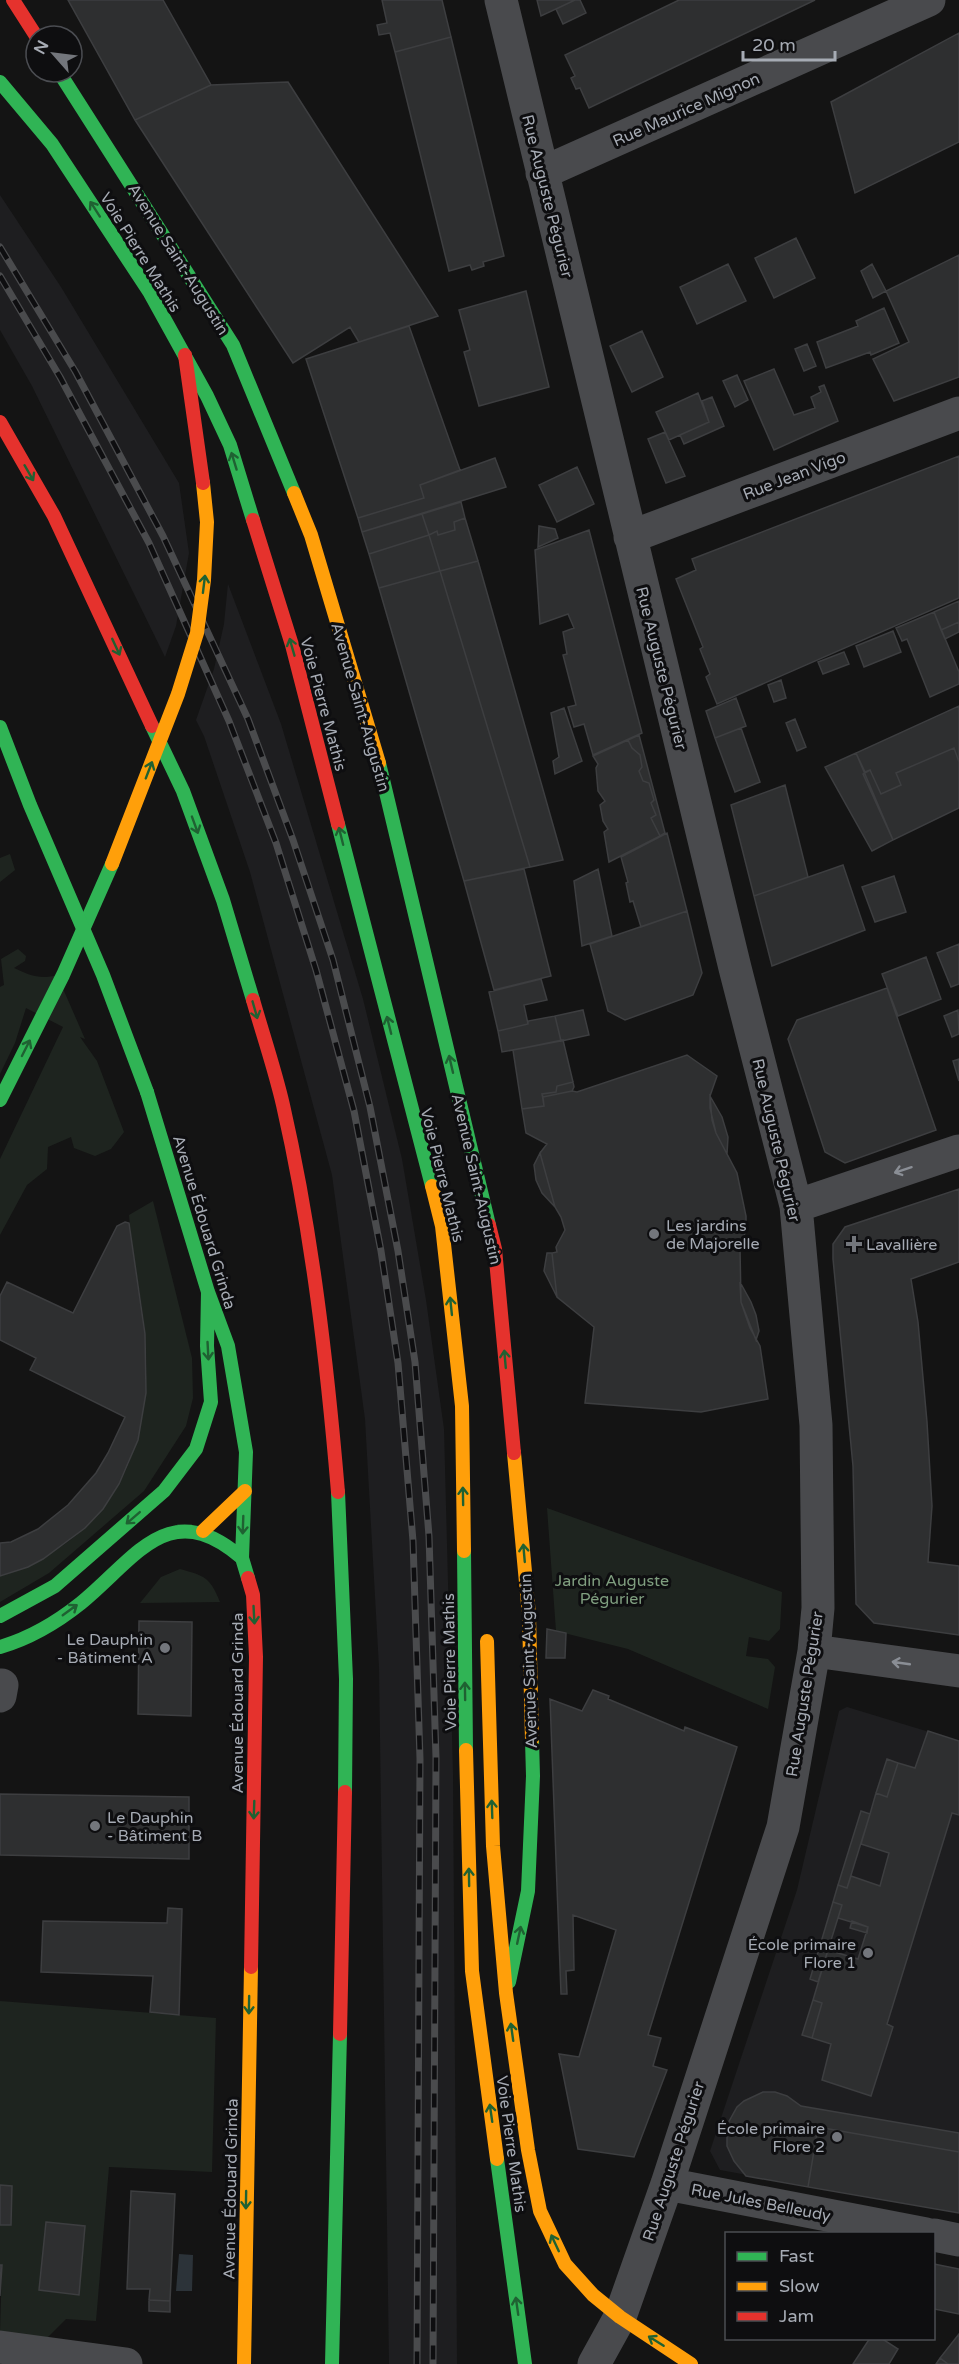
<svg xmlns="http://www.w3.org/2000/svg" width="959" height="2364" font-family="'Varela Round',sans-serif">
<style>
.built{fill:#1e1e20}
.green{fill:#1e241f;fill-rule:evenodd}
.water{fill:#2c3339}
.building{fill:#2e2f30;stroke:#3d3e40;stroke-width:1.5}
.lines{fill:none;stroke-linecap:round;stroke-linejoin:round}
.street{stroke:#494a4d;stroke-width:33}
.fast{stroke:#30b455;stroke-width:14}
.slow{stroke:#ff9f0a;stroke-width:14}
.jam{stroke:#e5322d;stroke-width:14}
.rail-casing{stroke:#4a4b4d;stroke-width:7}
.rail{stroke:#0e0e10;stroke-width:4.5;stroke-dasharray:14;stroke-linecap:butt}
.fast-bridge{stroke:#30b455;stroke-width:14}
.slow-bridge{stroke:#ff9f0a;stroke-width:14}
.jam-bridge{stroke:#e5322d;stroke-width:14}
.oneway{stroke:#1f6132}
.oneway2{stroke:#8a8e95}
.poi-dot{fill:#73767c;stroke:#0e0e10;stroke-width:2}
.labels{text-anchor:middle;stroke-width:6;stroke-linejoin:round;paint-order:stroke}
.street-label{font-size:16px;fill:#a6abb4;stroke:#0e0e10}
.poi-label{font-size:16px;fill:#a6abb4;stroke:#0e0e10;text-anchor:start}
.park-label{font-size:16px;fill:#7f9e7f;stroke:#0e0e10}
</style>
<rect width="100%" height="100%" fill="#141414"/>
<!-- built -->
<path class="built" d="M 0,195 L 61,287 L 179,483 L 189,553 L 176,626 L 165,657 L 32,386 L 0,330 Z
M 228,584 L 281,724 L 363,999 L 402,1159 L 426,1300 L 444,1429 L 453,1774 L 457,2364 L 389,2364 L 379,1667 L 365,1419 L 332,1175 L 250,872 L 204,736 L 196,720 L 214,669 L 224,624 Z
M 847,1707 L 959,1741 L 959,2213 L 720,2170 L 710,2151 L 797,1890 L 839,1711 Z"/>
<!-- green -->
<path class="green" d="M 10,854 L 15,870 L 0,882 L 0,858 Z
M 18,949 L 26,956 L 25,961 L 14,968 C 29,975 40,980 57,975 L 85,1039 L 80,1037 L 97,1061 L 124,1132 L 111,1149 L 95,1156 L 74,1148 L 71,1137 L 48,1147 L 47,1169 L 27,1185 L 0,1235 L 0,1159 L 63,1027 L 26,1008 L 15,1043 L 0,1074 L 0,987 L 4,985 L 1,959 Z
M 153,1201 L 192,1358 L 193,1398 L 186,1426 L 144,1491 L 49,1573 L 0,1602 L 0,1576 C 115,1538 154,1449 145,1333 C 141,1293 132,1254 129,1215 Z
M 547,1508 L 782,1592 L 780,1629 L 769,1641 L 749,1637 L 746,1656 L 768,1659 L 775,1667 L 768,1709 L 628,1649 L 556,1631 Z
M 180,1569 C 205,1576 210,1577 220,1602 L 140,1603 L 161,1577 Z
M 0,2001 L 216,2018 L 212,2172 L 109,2167 L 96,2321 L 66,2319 L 45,2340 L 0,2332 L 2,2266 L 0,2265 L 0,2225 L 11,2225 L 12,2186 L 0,2185 ZM 46,2222 L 85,2226 L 79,2295 L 39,2290 Z"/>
<!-- water -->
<path class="water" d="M 179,2254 L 193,2255 L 192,2291 L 176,2291 Z"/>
<!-- building -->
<path class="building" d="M 68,0 L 163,0 L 211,85 L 135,120 Z
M 382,0 L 442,0 L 451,37 L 395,52 L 390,33 L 379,35 L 377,25 L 387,23 Z
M 537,0 L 575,0 L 541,16 Z
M 575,0 L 580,0 L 586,13 L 563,24 L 556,9 Z
M 679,0 L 815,0 L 589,108 L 580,88 L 576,89 L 571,78 L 575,76 L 565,55 Z
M 959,33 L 959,142 L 855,193 L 831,102 Z
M 451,37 L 504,256 L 483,262 L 484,266 L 472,270 L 470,265 L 449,271 L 395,52 Z
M 288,82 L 438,316 L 359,342 L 350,327 L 293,363 L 135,120 L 211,85 Z
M 796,238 L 815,278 L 774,298 L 755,258 Z
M 959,255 L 959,377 L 894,401 L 873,359 L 909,342 L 886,291 Z
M 728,264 L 746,301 L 697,324 L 680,287 Z
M 872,264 L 886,291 L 873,298 L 861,271 Z
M 526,291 L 549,387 L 479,406 L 464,352 L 470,350 L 459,310 Z
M 884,308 L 899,343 L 871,355 L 870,352 L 826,368 L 817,342 L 858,326 L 856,321 Z
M 409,326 L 460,470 L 420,485 L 424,498 L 358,518 L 306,359 Z
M 642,331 L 663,377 L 632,392 L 610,346 Z
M 807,344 L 816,366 L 804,371 L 795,349 Z
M 774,369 L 794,415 L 815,408 L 811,397 L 821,392 L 819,387 L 824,385 L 838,421 L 774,450 L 744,381 Z
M 737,375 L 748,400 L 735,407 L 723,381 Z
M 698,393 L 709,422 L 669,440 L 656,412 Z
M 712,397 L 724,426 L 684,444 L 680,435 L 709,422 L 702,401 Z
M 665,432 L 685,476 L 666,483 L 648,439 Z
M 959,456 L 959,598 L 717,704 L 706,677 L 710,674 L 700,649 L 703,647 L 676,579 L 696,570 L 692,559 Z
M 495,458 L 506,487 L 362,532 L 358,518 L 424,498 L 420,485 Z
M 577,467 L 594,504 L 557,522 L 539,485 Z
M 461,502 L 465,518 L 454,522 L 455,530 L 438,535 L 437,531 L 429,535 L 422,514 Z
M 422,514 L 429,535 L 369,554 L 362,532 Z
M 465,518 L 478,561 L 440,571 L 429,535 L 437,531 L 438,535 L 455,530 L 454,522 Z
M 539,526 L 555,529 L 558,538 L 538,547 Z
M 589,530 L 642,733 L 593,755 L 584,724 L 574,727 L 568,707 L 576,705 L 563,655 L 567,654 L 563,632 L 574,628 L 568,614 L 540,624 L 535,550 Z
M 429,535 L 440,571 L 379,588 L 369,554 Z
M 478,561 L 563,860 L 530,867 L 440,571 Z
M 440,571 L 530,867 L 464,881 L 379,588 Z
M 959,601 L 959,622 L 941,630 L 934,612 Z
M 934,612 L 959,672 L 959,684 L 930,697 L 907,639 L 902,641 L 896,628 Z
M 959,622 L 959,632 L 945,639 L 941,630 Z
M 893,631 L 901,652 L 864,667 L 856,646 Z
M 844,652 L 849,664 L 823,674 L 818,662 Z
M 781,680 L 786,698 L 774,702 L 768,685 Z
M 736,698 L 746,726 L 715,738 L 706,711 Z
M 959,706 L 959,762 L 954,748 L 896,773 L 901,785 L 881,794 L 870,770 L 865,772 L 856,753 Z
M 564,708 L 582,761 L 555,774 L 553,761 L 559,757 L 551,713 Z
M 795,719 L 806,747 L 797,751 L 786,723 Z
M 741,728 L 760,782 L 735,792 L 715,738 Z
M 639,735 L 665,833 L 660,836 L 651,818 L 656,815 L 651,803 L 654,800 L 649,783 L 643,781 L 639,771 L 642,767 L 640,755 L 632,748 L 628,740 Z
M 628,740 L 632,748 L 640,755 L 642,767 L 639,771 L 643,781 L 649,783 L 654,800 L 651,803 L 656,815 L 651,818 L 660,836 L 609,862 L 604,832 L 608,829 L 603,821 L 600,805 L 605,801 L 598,791 L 596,768 L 598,764 L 593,756 Z
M 954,748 L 959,762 L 959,808 L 893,840 L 863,774 L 870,770 L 881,794 L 901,785 L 896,773 Z
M 856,753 L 893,840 L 872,851 L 825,767 Z
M 785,785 L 808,877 L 754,896 L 731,805 Z
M 667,833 L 687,911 L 641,927 L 633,901 L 630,902 L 626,883 L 628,882 L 621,857 Z
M 843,865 L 865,930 L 772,966 L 754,896 Z
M 524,869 L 551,976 L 494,990 L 464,881 Z
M 598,869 L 612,936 L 582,946 L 574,881 Z
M 894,876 L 906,912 L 875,922 L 862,887 Z
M 687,911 L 702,973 L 693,995 L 625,1020 L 608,1011 L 590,944 Z
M 959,944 L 959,984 L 951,987 L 937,953 Z
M 926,957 L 941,999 L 898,1016 L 882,974 Z
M 541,979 L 547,1000 L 524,1005 L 528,1024 L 498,1031 L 489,992 Z
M 887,988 L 936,1130 L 845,1163 L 825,1152 L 788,1039 L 797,1020 Z
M 583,1010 L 589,1035 L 561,1041 L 555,1016 Z
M 958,1010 L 959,1034 L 952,1037 L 944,1016 Z
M 555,1016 L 561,1041 L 502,1052 L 498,1031 L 528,1024 L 528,1021 Z
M 563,1040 L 573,1082 L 557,1086 L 556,1092 L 542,1094 L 544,1106 L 522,1109 L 513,1050 Z
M 687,1055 L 717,1076 L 710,1096 L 712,1120 L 716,1133 L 737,1173 L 746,1216 L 746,1230 L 740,1248 L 741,1302 L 750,1328 L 760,1346 L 768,1399 L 701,1412 L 585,1403 L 594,1327 L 557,1297 L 552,1253 L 557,1252 L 556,1247 L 565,1230 L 561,1217 L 555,1207 L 540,1153 L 547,1144 L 526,1133 L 522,1109 L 544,1106 L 543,1097 L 572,1091 L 577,1092 Z
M 959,1059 L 959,1081 L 953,1061 Z
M 573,1082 L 574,1087 L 572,1091 L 543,1097 L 542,1094 L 556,1092 L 557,1086 Z
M 710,1096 L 722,1117 L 728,1137 L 727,1154 L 716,1133 L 710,1108 Z
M 540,1153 L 555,1207 L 542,1193 L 536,1180 L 534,1165 Z
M 959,1189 L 959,1262 L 911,1279 L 918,1322 L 927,1422 L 932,1506 L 928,1562 L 959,1566 L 959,1635 L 874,1623 L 856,1604 L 853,1466 L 833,1259 L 833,1244 L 845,1227 Z
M 125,1222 L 129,1223 L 145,1334 L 146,1393 L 138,1440 L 119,1484 L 103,1509 L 85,1528 L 43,1559 L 28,1567 L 0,1576 L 0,1543 L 11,1542 L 38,1529 L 68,1505 L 96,1473 L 108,1453 L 125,1417 L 30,1370 L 36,1358 L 0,1340 L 0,1296 L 7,1282 L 73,1313 L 117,1226 Z
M 547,1253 L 552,1253 L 557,1297 L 544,1271 Z
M 740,1282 L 751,1302 L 756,1315 L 759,1331 L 756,1340 L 741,1302 Z
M 139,1621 L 192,1622 L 191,1716 L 138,1714 Z
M 547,1629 L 566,1633 L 565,1658 L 546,1658 Z
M 593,1690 L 609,1696 L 608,1699 L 684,1731 L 685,1727 L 737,1747 L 648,2035 L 661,2038 L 653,2066 L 667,2070 L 634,2157 L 578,2149 L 559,2054 L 579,2057 L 616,1930 L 573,1915 L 574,1970 L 566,1971 L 567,1994 L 561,1994 L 550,1699 L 582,1711 Z
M 928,1731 L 959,1741 L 959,1815 L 952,1813 L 887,2024 L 893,2027 L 871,2096 L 822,2080 L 831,2044 L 812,2038 L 822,2003 L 813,2000 L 828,1950 L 858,1959 L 868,1927 L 838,1918 L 842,1905 L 833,1902 L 838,1885 L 847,1888 L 851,1876 L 880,1886 L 889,1853 L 861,1844 L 870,1814 L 876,1793 L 887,1797 L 898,1763 L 915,1768 Z
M 887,1759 L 898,1763 L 887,1797 L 876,1793 Z
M 0,1794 L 189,1797 L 189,1859 L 0,1855 Z
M 861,1811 L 870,1814 L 847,1888 L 838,1885 Z
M 833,1902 L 842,1905 L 818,1982 L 810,1979 Z
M 168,1908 L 182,1909 L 179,2015 L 150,2012 L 153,1976 L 41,1972 L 43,1921 L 167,1923 Z
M 852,1921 L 868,1927 L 867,1933 L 850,1928 Z
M 813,2000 L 822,2003 L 812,2038 L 802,2035 Z
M 763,2092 L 775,2092 L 787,2096 L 801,2106 L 959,2133 L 959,2152 L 818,2127 L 808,2187 L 746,2176 L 734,2161 L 727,2146 L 727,2125 L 737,2107 L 744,2101 Z
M 818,2127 L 959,2152 L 959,2213 L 808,2187 Z
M 0,2185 L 12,2186 L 11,2225 L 0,2225 Z
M 131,2191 L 175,2194 L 170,2301 L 149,2300 L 150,2289 L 127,2289 Z
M 46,2222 L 85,2226 L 79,2295 L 39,2290 Z
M 934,2264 L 959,2269 L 959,2314 L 934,2309 Z
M 0,2265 L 2,2265 L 0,2296 Z
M 149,2300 L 170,2301 L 170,2312 L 149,2311 Z
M 959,2334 L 959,2364 L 948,2364 L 940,2358 Z
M 870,2338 L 881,2338 L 898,2349 L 889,2364 L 853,2364 Z
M 940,2358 L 948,2364 L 936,2364 Z"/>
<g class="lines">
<!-- street -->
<path class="street" d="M 501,0 L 735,968 L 796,1206 L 816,1425 L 818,1608 L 814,1651 L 783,1827 L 667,2184 L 620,2317 L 594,2364
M 542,173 L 929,0
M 630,537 L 959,413
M 796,1206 L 959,1151
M 814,1651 L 959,1671
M 0,1696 L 2,1685
M 667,2184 L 926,2234
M 934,2235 L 959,2240
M 0,2347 L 126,2364"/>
<!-- fast -->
<path class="fast" d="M 59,72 L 233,345 L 294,493
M 0,82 L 52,144 L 150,293 L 207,396 L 230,445 L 253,520
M 152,726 L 183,791 L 223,900 L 253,1000
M 379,763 L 489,1225
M 338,824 L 432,1186
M 147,1092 L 208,1292 L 228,1346 L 246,1452 L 242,1558 L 248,1578
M 0,1100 L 63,975 L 112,864
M 338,1492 L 346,1679 L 345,1792
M 464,1551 L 466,1750
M 0,1616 L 55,1586 L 164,1491 L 196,1449 L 211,1402 L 207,1346 L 208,1292
M 0,1647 C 31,1638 56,1623 81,1603 C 136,1558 169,1495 242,1558
M 509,1982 L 528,1891 L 533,1776 L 532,1740
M 497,2159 L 525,2364
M 332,2364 L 340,2034"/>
<!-- slow -->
<path class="slow" d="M 294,493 L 311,535 L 379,763
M 432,1186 L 442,1226 L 462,1406 L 464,1551
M 514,1453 L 529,1615 L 532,1740
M 203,1531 L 245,1491
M 487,1641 L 493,1846 L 506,1993
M 466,1750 L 472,1971 L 497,2159
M 506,1993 L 528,2150 L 540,2211 L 565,2264 L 593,2295 L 620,2317 L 691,2364
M 244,2364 L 251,1967"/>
<!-- jam -->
<path class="jam" d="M 13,0 L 36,36
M 0,422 L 54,516 L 152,726
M 253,520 L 292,645 L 338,824
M 253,1000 C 263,1035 275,1070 283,1105 C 312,1232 327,1362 338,1492
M 489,1225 L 495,1249 L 514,1453
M 248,1578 L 253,1595 L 256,1657 L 251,1967
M 340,2034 L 345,1792"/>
<defs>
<path id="rail" d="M 0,247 L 75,371 L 163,536 L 248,719 L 293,840 L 333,960 L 370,1107 L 398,1251 L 415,1362 L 429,1536 L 436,1758 L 433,2364
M 0,276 L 60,377 L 149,543 L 229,721 L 276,843 L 316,970 L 354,1111 L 381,1251 L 398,1363 L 413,1541 L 420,1759 L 417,2364"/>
</defs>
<!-- rail casing -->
<use href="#rail" class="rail-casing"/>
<!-- rail -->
<use href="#rail" class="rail"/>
<!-- fast-bridge -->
<path class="fast-bridge" d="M 0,727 L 30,805 L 103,975 L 147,1092"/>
<!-- slow-bridge -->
<path class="slow-bridge" d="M 112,864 L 178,694 L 197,633 L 204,580 L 207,522 L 203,483"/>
<!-- jam-bridge -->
<path class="jam-bridge" d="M 185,355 L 203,483"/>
</g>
<!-- one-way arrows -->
<defs><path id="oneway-shaft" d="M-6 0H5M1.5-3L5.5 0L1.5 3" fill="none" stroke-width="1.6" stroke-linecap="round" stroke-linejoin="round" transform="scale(1.5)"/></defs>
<g class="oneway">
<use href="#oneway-shaft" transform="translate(95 209) rotate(-123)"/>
<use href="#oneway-shaft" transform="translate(234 461) rotate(-107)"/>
<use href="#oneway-shaft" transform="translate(29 473) rotate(60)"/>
<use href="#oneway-shaft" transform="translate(204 584) rotate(-83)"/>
<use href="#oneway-shaft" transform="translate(116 647) rotate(65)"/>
<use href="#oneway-shaft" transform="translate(292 647) rotate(-106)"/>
<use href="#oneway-shaft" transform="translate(149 770) rotate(-69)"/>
<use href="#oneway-shaft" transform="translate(195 825) rotate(70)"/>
<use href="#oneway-shaft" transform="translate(341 836) rotate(-104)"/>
<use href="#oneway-shaft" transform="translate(255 1010) rotate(74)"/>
<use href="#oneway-shaft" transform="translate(389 1025) rotate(-104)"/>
<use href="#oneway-shaft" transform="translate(26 1048) rotate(-63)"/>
<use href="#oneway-shaft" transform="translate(451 1064) rotate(-103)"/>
<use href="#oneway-shaft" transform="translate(451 1306) rotate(-96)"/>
<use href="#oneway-shaft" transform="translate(208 1351) rotate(87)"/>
<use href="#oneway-shaft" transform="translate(505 1359) rotate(-95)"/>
<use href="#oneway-shaft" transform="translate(463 1496) rotate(-91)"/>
<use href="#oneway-shaft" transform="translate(133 1518) rotate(139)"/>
<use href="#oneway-shaft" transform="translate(243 1525) rotate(92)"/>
<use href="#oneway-shaft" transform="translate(524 1553) rotate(-95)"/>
<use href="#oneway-shaft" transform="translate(70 1610) rotate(-36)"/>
<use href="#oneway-shaft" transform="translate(254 1615) rotate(87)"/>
<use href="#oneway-shaft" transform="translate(465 1691) rotate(-91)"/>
<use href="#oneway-shaft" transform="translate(492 1809) rotate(-92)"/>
<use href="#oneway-shaft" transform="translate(254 1810) rotate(92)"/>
<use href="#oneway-shaft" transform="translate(469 1877) rotate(-91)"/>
<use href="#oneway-shaft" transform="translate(519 1935) rotate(-78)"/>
<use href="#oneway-shaft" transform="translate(249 2005) rotate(91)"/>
<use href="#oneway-shaft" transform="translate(512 2032) rotate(-98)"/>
<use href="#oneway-shaft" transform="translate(491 2113) rotate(-98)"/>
<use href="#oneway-shaft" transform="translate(246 2200) rotate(91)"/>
<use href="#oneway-shaft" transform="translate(555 2243) rotate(-115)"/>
<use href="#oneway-shaft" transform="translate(517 2306) rotate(-98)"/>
<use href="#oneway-shaft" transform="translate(656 2341) rotate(-148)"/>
</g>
<g class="oneway2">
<use href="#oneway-shaft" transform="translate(903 1170) rotate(162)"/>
<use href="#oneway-shaft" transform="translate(901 1663) rotate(-172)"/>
</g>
<!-- markers -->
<g class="poi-dot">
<circle cx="654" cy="1234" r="6"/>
<path d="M851 1235h6v6h6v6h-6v6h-6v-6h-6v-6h6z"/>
<circle cx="165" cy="1648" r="6"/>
<circle cx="95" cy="1826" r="6"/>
<circle cx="868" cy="1953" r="6"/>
<circle cx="837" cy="2137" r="6"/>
</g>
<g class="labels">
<!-- street labels -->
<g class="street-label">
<text transform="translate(686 109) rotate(-24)" y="6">Rue Maurice Mignon</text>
<text transform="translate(548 196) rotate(76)" y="6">Rue Auguste Pégurier</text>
<text transform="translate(141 252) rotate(58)" y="6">Voie Pierre Mathis</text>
<text transform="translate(179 259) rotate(58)" y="6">Avenue Saint-Augustin</text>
<text transform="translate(794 475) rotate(-21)" y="6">Rue Jean Vigo</text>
<text transform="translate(662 668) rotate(76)" y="6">Rue Auguste Pégurier</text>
<text transform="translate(324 704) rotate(75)" y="6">Voie Pierre Mathis</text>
<text transform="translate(361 707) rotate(74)" y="6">Avenue Saint-Augustin</text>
<text transform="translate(777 1140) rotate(77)" y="6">Rue Auguste Pégurier</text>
<text transform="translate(443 1175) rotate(76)" y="6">Voie Pierre Mathis</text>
<text transform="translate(477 1179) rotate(77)" y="6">Avenue Saint-Augustin</text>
<text transform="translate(205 1222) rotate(73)" y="6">Avenue Édouard Grinda</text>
<text transform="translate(528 1661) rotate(-92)" y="6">Avenue Saint-Augustin</text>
<text transform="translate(449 1662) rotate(-91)" y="6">Voie Pierre Mathis</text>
<text transform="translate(804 1694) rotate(-81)" y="6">Rue Auguste Pégurier</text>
<text transform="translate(237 1703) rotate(-90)" y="6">Avenue Édouard Grinda</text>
<text transform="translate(512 2144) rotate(82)" y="6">Voie Pierre Mathis</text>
<text transform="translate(673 2161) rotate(-72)" y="6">Rue Auguste Pégurier</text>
<text transform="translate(230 2189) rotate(-89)" y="6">Avenue Édouard Grinda</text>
<text transform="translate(761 2202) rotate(11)" y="6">Rue Jules Belleudy</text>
</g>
<!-- poi labels -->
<g class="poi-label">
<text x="666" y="1231">Les jardins<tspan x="666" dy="18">de Majorelle</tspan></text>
<text x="866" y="1250">Lavallière</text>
<text x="153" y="1645" text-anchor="end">Le Dauphin<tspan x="153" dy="18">- Bâtiment A</tspan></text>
<text x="107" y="1823">Le Dauphin<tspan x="107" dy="18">- Bâtiment B</tspan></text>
<text x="856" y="1950" text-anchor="end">École primaire<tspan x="856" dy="18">Flore 1</tspan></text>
<text x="825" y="2134" text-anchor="end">École primaire<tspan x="825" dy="18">Flore 2</tspan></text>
</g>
<!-- park labels -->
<g class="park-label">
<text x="612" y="1586">Jardin Auguste<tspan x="612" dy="18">Pégurier</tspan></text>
</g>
</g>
<!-- legend -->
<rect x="725" y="2232" width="210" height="108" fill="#0e0e10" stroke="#4b4d52" stroke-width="1.5"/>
<rect x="737" y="2252" width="30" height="9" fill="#30b455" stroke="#4b4d52" stroke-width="1.5"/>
<text x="779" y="2262" font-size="18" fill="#a6abb4">Fast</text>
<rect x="737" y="2282" width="30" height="9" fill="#ff9f0a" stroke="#4b4d52" stroke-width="1.5"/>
<text x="779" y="2292" font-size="18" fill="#a6abb4">Slow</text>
<rect x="737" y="2312" width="30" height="9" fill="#e5322d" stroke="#4b4d52" stroke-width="1.5"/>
<text x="779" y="2322" font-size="18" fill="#a6abb4">Jam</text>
<!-- north arrow -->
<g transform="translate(54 54) rotate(298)"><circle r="28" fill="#0e0e10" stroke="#4b4d52" stroke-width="1.5"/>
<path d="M0-4.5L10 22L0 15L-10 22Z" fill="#73767c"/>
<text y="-9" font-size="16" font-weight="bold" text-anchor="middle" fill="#a6abb4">N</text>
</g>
<!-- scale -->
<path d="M743 51v9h92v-9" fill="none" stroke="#a6abb4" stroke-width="3"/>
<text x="752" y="51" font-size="18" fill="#a6abb4" stroke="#0e0e10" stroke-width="4.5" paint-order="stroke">20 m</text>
</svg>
